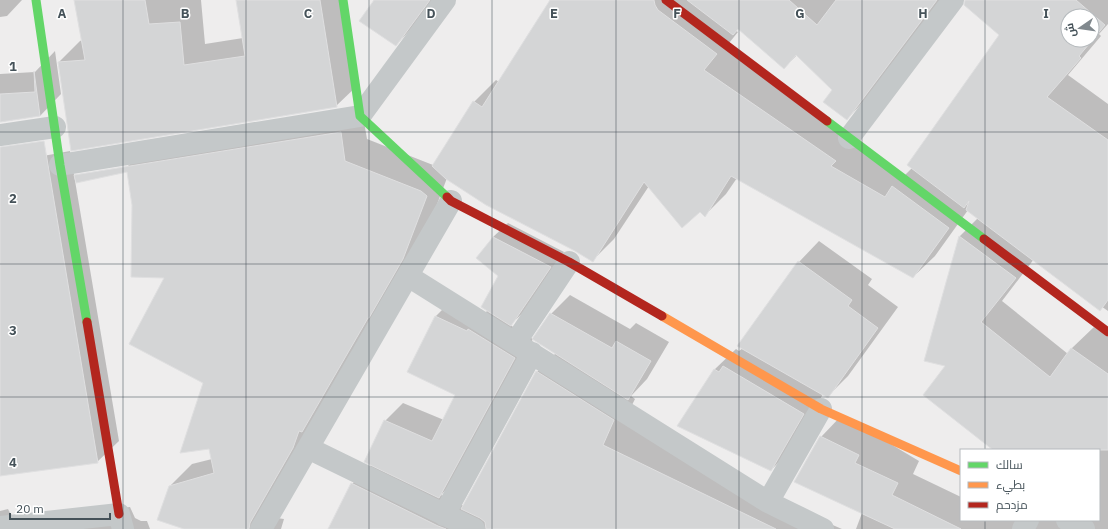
<svg xmlns="http://www.w3.org/2000/svg" width="1108" height="529" font-family="'IBM Plex Sans',Cairo,sans-serif">
<style>
.shadow{fill:#0003;fill-rule:evenodd}
.building{fill:#d4d5d6;stroke:#dfdfe0;fill-rule:evenodd}
.lines{fill:none;stroke-linecap:round;stroke-linejoin:round}
.street{stroke:#c4c8c9;stroke-width:22}
.fast{stroke:#63d668;stroke-width:9}
.slow{stroke:#ff974d;stroke-width:9}
.jam{stroke:#b3261e;stroke-width:9}
.grid{fill:none;stroke:#455259;stroke-width:1;stroke-opacity:0.55}
.grid-label{font-size:13px;text-anchor:middle;font-weight:bold;fill:#455259;stroke:#fff;stroke-width:3;stroke-linejoin:round;paint-order:stroke}
</style>
<rect width="100%" height="100%" fill="#eeeded"/>
<!-- shadow -->
<path class="shadow" d="M 0,0 L 22,0 L 7,16 L 0,17 Z
M 75,0 L 201,0 L 205,44 L 243,38 L 237,0 L 345,0 L 358,85 L 336,106 L 59,62 L 80,41 L 82,40 Z
M 375,0 L 433,0 L 414,26 L 396,45 Z
M 552,0 L 942,0 L 868,97 L 847,119 L 834,90 L 797,55 L 784,68 L 739,28 L 736,31 L 738,32 L 725,48 L 905,175 L 912,168 L 1000,35 L 966,0 L 1108,0 L 1108,24 L 1099,34 L 1101,36 L 1068,75 L 1108,104 L 1108,311 L 1034,259 L 1002,301 L 1068,354 L 1072,348 L 1094,327 L 1108,337 L 1108,529 L 856,529 L 862,513 L 821,437 L 842,415 L 919,461 L 913,474 L 961,497 L 961,520 L 1099,520 L 1099,450 L 1004,450 L 947,366 L 926,360 L 960,236 L 978,218 L 968,210 L 935,256 L 913,277 L 737,178 L 726,194 L 705,215 L 700,211 L 649,186 L 614,239 L 593,260 L 447,178 L 425,236 L 277,518 L 284,519 L 281,529 L 187,529 L 169,487 L 192,464 L 212,459 L 204,382 L 165,277 L 133,205 L 127,167 L 149,145 L 362,110 L 367,139 L 433,165 L 474,102 L 496,80 L 499,82 ZM 1068,16 L 1092,16 L 1092,40 L 1068,40 Z
M 55,51 L 61,94 L 40,116 L 0,122 L 0,74 L 35,72 Z
M 70,151 L 119,441 L 97,462 L 0,475 L 0,164 Z
M 508,223 L 564,252 L 525,311 L 510,325 L 533,339 L 457,478 L 441,495 L 464,506 L 537,372 L 556,353 L 551,314 L 570,295 L 630,329 L 636,323 L 669,342 L 647,379 L 631,396 L 635,399 L 623,423 L 772,499 L 842,529 L 330,529 L 352,484 L 372,464 L 385,421 L 403,403 L 444,420 L 456,395 L 409,372 L 436,316 L 454,298 L 485,313 L 488,310 L 500,276 L 493,237 Z
M 819,241 L 872,279 L 868,285 L 898,307 L 848,376 L 827,397 L 823,394 L 792,449 L 771,470 L 679,426 L 715,369 L 736,349 L 739,351 L 743,348 L 799,262 Z
M 130,507 L 135,518 L 141,521 L 147,521 L 150,529 L 0,529 L 0,511 L 8,509 L 10,513 L 15,518 L 23,519 Z"/>
<!-- building -->
<path class="building" d="M 74,0 L 145,0 L 149,24 L 180,22 L 184,65 L 245,56 L 236,0 L 320,0 L 337,107 L 71,151 L 58,62 L 85,60 Z
M 374,0 L 430,0 L 396,46 L 359,21 Z
M 550,0 L 654,0 L 655,5 L 658,10 L 717,54 L 704,70 L 836,161 L 831,166 L 885,197 L 892,186 L 949,228 L 913,278 L 731,176 L 705,217 L 700,212 L 682,228 L 644,182 L 593,262 L 575,251 L 486,205 L 446,179 L 432,166 L 473,101 L 482,107 Z
M 687,0 L 789,0 L 817,25 L 836,0 L 937,0 L 847,120 L 823,102 L 832,90 L 796,55 L 784,69 L 738,29 L 733,35 Z
M 965,0 L 1076,0 L 1105,25 L 1079,56 L 1081,58 L 1047,97 L 1108,140 L 1108,300 L 1100,311 L 966,210 L 969,201 L 964,208 L 907,165 L 999,35 L 964,5 ZM 1068,16 L 1092,16 L 1092,40 L 1068,40 Z
M 34,71 L 40,116 L 0,122 L 0,94 L 35,92 Z
M 341,132 L 345,161 L 421,191 L 427,196 L 403,259 L 369,318 L 368,318 L 302,432 L 299,431 L 293,448 L 250,523 L 249,529 L 184,529 L 157,520 L 169,486 L 214,473 L 209,449 L 180,453 L 203,383 L 129,344 L 164,278 L 131,277 L 132,205 L 127,172 L 76,183 L 74,175 Z
M 44,141 L 98,463 L 0,476 L 0,147 Z
M 959,236 L 1016,278 L 981,322 L 1050,377 L 1071,348 L 1108,374 L 1108,450 L 993,450 L 923,395 L 945,366 L 924,361 Z
M 493,237 L 551,267 L 511,326 L 481,307 L 498,276 L 476,258 Z
M 798,261 L 852,300 L 848,306 L 878,328 L 828,398 L 737,346 Z
M 550,313 L 612,348 L 616,341 L 651,361 L 628,400 L 532,339 Z
M 435,316 L 467,331 L 468,329 L 515,358 L 439,498 L 364,462 L 384,420 L 432,441 L 455,395 L 407,372 Z
M 723,366 L 804,414 L 771,471 L 677,426 L 714,369 L 719,372 Z
M 536,371 L 614,420 L 603,445 L 776,529 L 486,529 L 485,522 L 480,518 L 461,509 Z
M 820,436 L 859,455 L 855,463 L 898,483 L 892,495 L 961,529 L 895,529 L 794,482 Z
M 351,483 L 438,526 L 446,529 L 328,529 Z"/>
<g class="lines">
<!-- street -->
<path class="street" d="M 0,135 L 55,127
M 849,138 L 953,0
M 60,165 L 360,116 L 445,0
M 408,276 L 768,502 L 823,529
M 515,343 L 569,262
M 308,448 L 474,529
M 768,502 L 821,409
M 444,515 L 532,353
M 1067,520 L 1084,529
M 0,527 L 119,514 L 123,529
M 261,529 L 451,201
M 1023,529 L 1028,520"/>
<!-- fast -->
<path class="fast" d="M 36,0 L 60,165 L 87,322
M 343,0 L 360,116 L 447,197
M 827,121 L 984,239"/>
<!-- slow -->
<path class="slow" d="M 662,316 L 821,409 L 961,471"/>
<!-- jam -->
<path class="jam" d="M 666,0 L 827,121
M 447,197 L 451,201 L 569,262 L 662,316
M 984,239 L 1108,332
M 87,322 L 119,514"/>
</g>
<!-- grid -->
<path class="grid" d="M 123,0 L 123,529M 246,0 L 246,529M 369,0 L 369,529M 492,0 L 492,529M 616,0 L 616,529M 739,0 L 739,529M 862,0 L 862,529M 985,0 L 985,450M 0,132 L 1108,132M 0,264 L 1108,264M 0,397 L 1108,397M 985,520 L 985,529"/>
<g class="grid-label">
<text x="62" y="18">A</text>
<text x="185" y="18">B</text>
<text x="308" y="18">C</text>
<text x="431" y="18">D</text>
<text x="554" y="18">E</text>
<text x="677" y="18">F</text>
<text x="800" y="18">G</text>
<text x="923" y="18">H</text>
<text x="1046" y="18">I</text>
<text x="13" y="71">1</text>
<text x="13" y="203">2</text>
<text x="13" y="335">3</text>
<text x="13" y="467">4</text>
</g>
<!-- legend -->
<rect x="960" y="449" width="140" height="72" fill="#ffffff" stroke="#b5babd"/>
<rect x="968" y="462" width="20" height="6" fill="#63d668" stroke="#b5babd"/>
<text x="996" y="469" font-size="12" fill="#455259">سالك</text>
<rect x="968" y="482" width="20" height="6" fill="#ff974d" stroke="#b5babd"/>
<text x="996" y="489" font-size="12" fill="#455259">بطيء</text>
<rect x="968" y="502" width="20" height="6" fill="#b3261e" stroke="#b5babd"/>
<text x="996" y="509" font-size="12" fill="#455259">مزدحم</text>
<!-- north arrow -->
<g transform="translate(1080 28) rotate(257)"><circle r="19" fill="#ffffff" stroke="#b5babd"/>
<path d="M0-3L7 15L0 10L-7 15Z" fill="#80888d"/>
<text y="-6" font-size="11" font-weight="bold" text-anchor="middle" fill="#455259">ش</text>
</g>
<!-- scale -->
<path d="M10 513v6h100v-6" fill="none" stroke="#455259" stroke-width="2"/>
<text x="16" y="513" font-size="12" fill="#455259" stroke="#ffffff" stroke-width="3" paint-order="stroke">20 m</text>
</svg>
